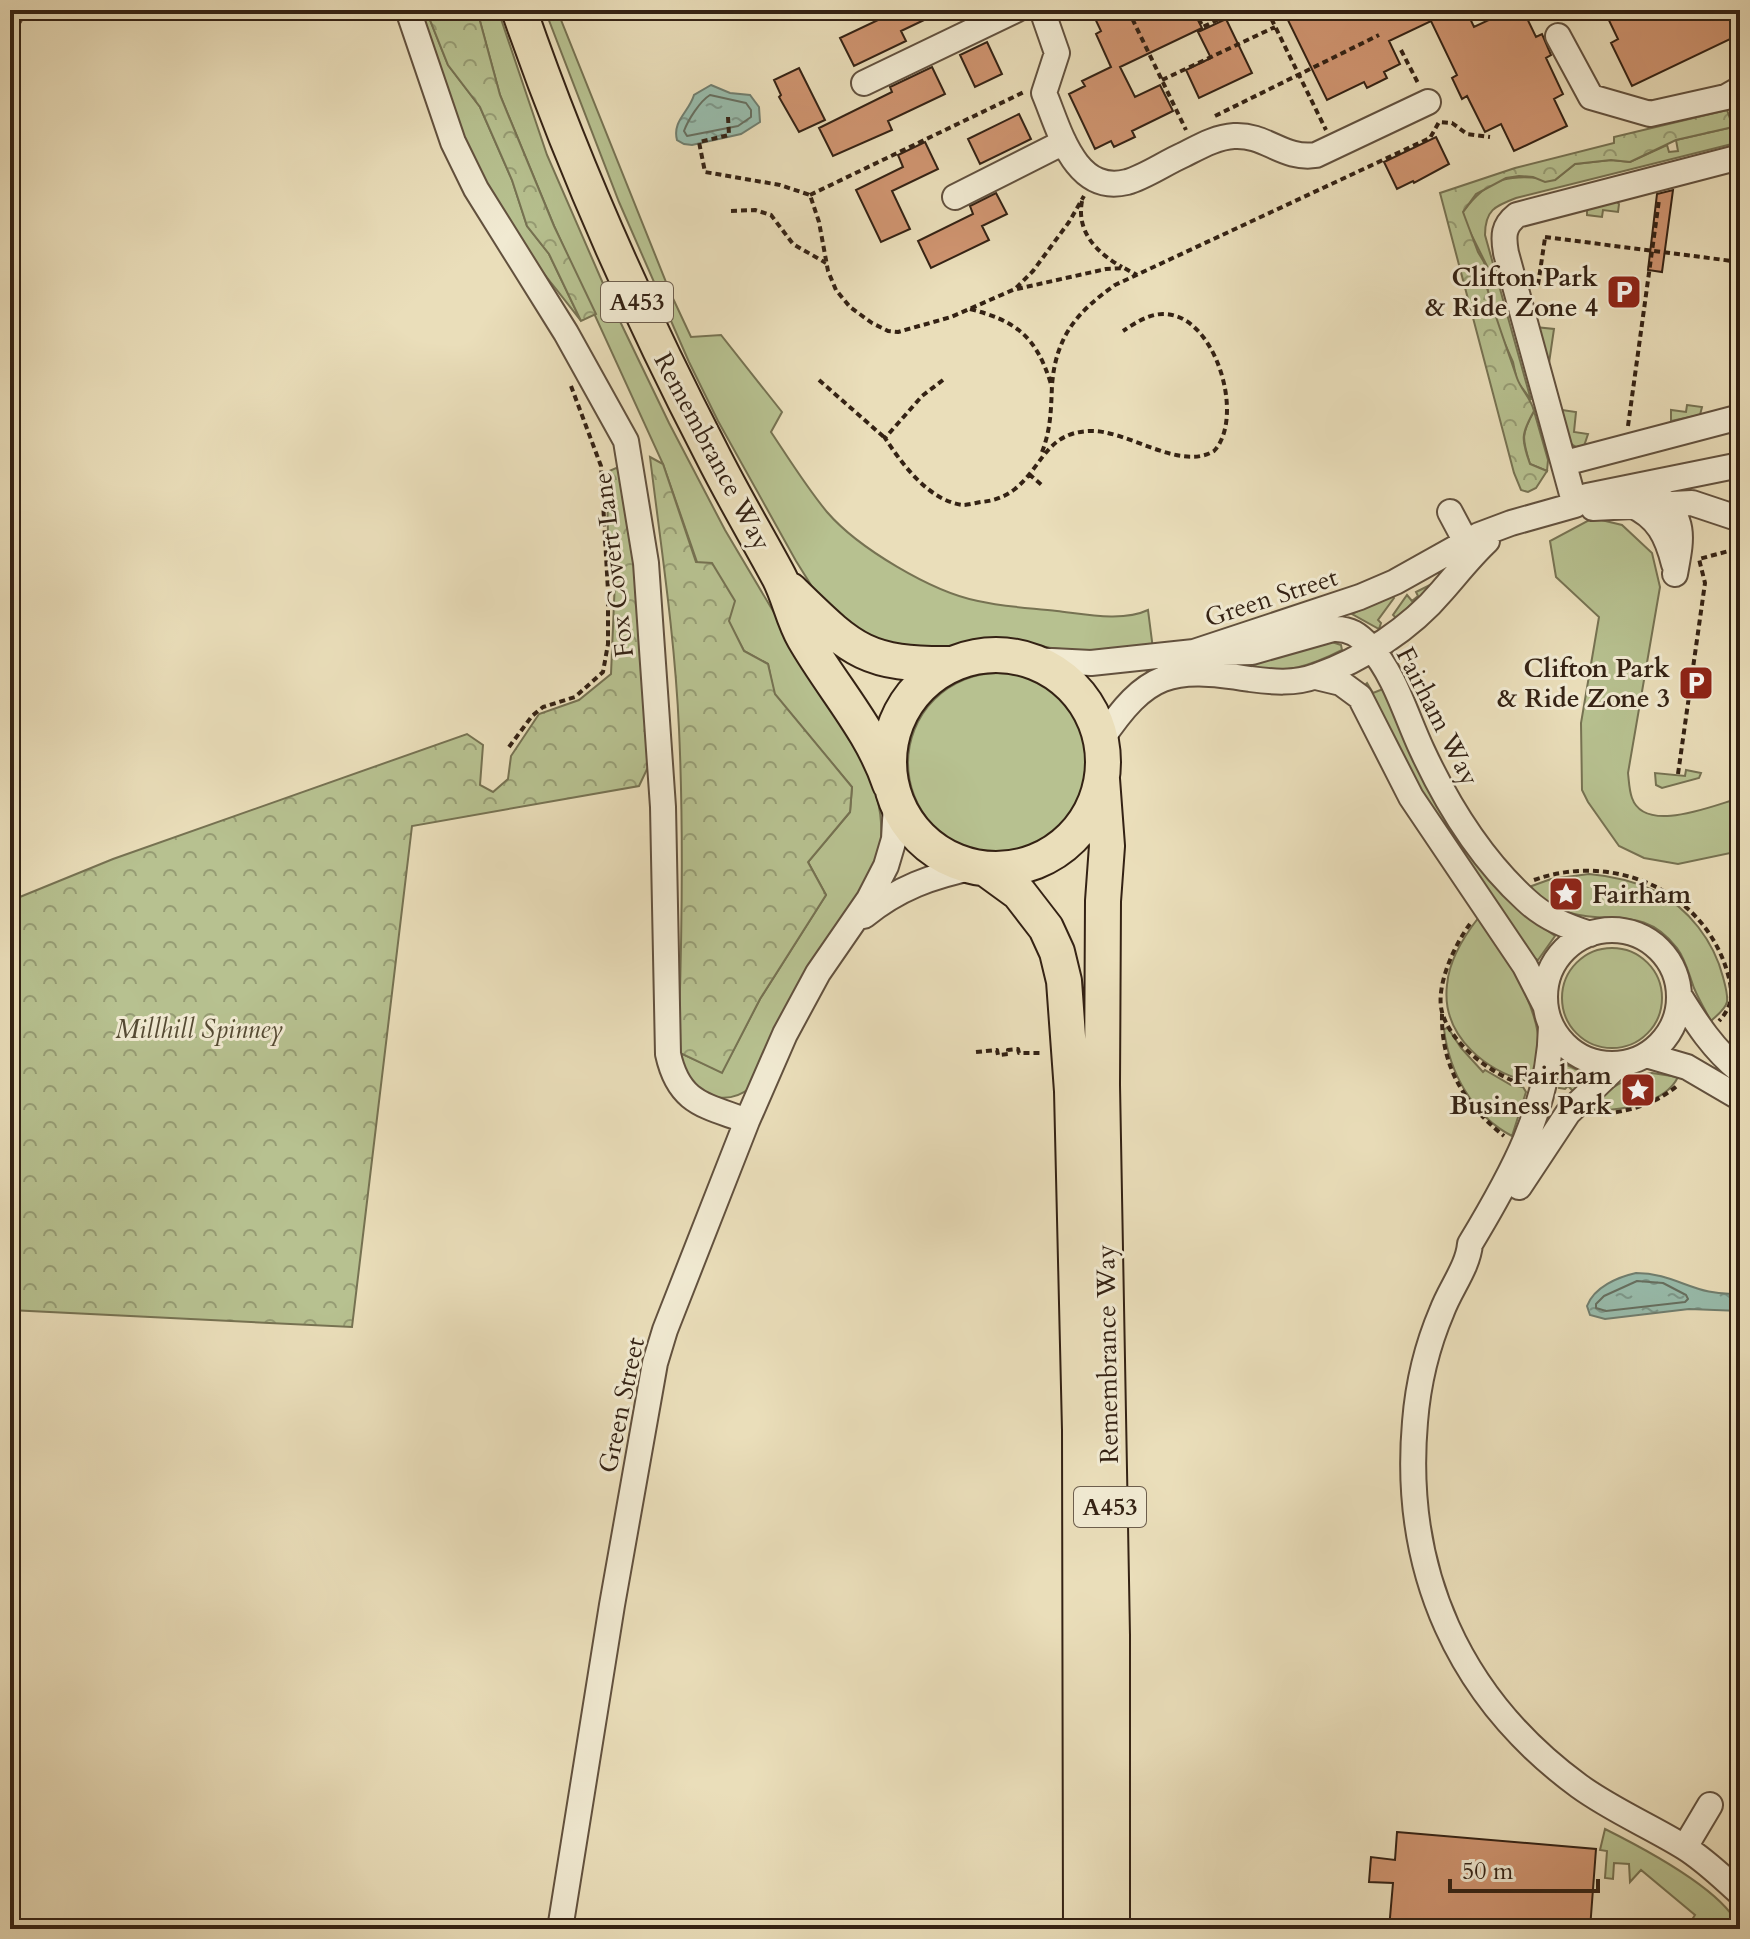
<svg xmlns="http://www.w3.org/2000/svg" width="1750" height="1939" font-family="Cardo,serif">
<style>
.green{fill:#b7c190;stroke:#767252;stroke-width:2}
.forest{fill:url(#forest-crowns);stroke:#767252;stroke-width:2}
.water{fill:url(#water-ripples);stroke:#707e6f;stroke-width:2}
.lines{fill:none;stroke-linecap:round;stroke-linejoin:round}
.shore{stroke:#666f60;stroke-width:2}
.building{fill:#cf9470;stroke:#342214;stroke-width:2}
.minor-casing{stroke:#62513e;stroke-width:28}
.highway-casing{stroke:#342214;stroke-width:38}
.path{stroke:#342214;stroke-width:4;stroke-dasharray:6 4;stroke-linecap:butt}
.minor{stroke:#f1ead2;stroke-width:24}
.highway{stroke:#eadeba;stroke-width:34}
.labels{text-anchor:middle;stroke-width:6;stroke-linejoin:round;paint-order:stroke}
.shield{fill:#f1ead2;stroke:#6d5e4d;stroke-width:2}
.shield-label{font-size:24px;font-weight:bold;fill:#342214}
.poi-label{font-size:26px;font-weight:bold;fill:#342214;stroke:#f1ead2;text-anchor:end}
.street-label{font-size:26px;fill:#342214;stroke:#f1ead2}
.park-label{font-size:26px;font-style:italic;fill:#554a33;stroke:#f1ead2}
</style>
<defs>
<pattern id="forest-crowns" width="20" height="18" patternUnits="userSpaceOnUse" patternTransform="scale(2)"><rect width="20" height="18" fill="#b7c190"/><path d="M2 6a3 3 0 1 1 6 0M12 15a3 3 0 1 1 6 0" fill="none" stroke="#969c74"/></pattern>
<pattern id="water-ripples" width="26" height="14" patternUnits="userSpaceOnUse" patternTransform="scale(2)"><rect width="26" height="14" fill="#98bcac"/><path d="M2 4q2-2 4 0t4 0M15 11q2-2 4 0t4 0" fill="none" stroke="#7d988b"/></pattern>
</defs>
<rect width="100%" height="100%" fill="#eadeba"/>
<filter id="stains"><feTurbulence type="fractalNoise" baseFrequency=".0025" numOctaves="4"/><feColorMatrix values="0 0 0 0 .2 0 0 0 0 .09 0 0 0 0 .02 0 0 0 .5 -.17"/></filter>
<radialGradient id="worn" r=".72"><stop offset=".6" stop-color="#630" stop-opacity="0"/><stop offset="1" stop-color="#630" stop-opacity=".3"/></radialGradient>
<!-- green -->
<path class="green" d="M 418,10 L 426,10 L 448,65 L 480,107 L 512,180 L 527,226 L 549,254 L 581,321 C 549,279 513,239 488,192 C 458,135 440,71 418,10 Z
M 477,10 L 498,10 L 547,155 L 615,311 L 669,423 L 725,530 L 868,771 C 881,804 884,824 879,860 L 750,1088 C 730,1104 702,1100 687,1077 C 683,1070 681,1060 678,1052 L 722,1072 L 760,999 L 826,895 L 808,862 L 850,812 L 852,787 L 774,694 L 768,664 L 744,651 L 697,562 L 663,464 L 554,226 L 500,95 Z
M 545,10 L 557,10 L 670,292 L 691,337 L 721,335 L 782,412 L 771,432 C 789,459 807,488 827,512 C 858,548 932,592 978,601 C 1004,607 1031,608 1057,611 C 1084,614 1123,622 1148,610 L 1153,649 L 1083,651 L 1050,648 L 1017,640 L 993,639 L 961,644 L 940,651 L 884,648 L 826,609 L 796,561 L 718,421 L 689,362 L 619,202 Z
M 1733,127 L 1740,127 L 1740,142 L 1516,198 C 1495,206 1485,210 1485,235 L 1531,400 L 1517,381 L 1513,362 L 1498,328 L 1485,280 L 1491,274 L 1464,220 L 1463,212 C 1489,176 1512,173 1555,180 L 1575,164 L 1611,160 L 1630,162 L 1667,145 L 1669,152 L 1678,151 L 1676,140 Z
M 1615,200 L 1619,204 L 1618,212 L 1603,210 L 1602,217 L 1587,215 L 1587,206 Z
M 1535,327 L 1554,329 L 1549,363 Z
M 1687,405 L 1702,407 L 1700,415 L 1671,421 L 1671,410 L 1686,412 Z
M 1562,410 L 1576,412 L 1574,432 L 1588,434 L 1584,446 L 1576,447 C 1564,441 1559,423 1562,410 Z
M 1534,411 L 1548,460 L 1547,471 L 1530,464 C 1522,439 1521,434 1534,411 Z
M 1593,518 L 1622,525 L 1652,553 L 1660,587 L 1628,773 C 1629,781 1629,790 1632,798 C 1645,835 1714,805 1740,798 L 1740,851 L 1678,864 L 1644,858 L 1619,846 L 1588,802 L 1582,790 L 1581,723 L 1599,617 L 1556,577 L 1550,541 Z
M 1438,581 L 1396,618 L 1393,615 L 1407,595 L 1412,601 L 1418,596 L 1416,592 Z
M 1391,594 L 1394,598 L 1378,620 L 1381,623 L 1379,629 L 1352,614 Z
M 1332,642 L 1341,645 L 1342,650 C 1313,665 1282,676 1249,667 L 1249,663 L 1323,643 Z
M908 763a90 90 0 1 1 180 0a90 90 0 1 1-180 0Z
M 1367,683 L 1373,693 L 1383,689 L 1517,908 L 1555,936 L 1538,960 L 1533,958 L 1449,837 L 1403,761 L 1373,695 L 1365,685 Z
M 1686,770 L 1701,773 L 1699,778 L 1662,788 L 1656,785 L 1655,773 L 1685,776 Z
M 1589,874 C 1612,876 1634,881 1655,891 C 1689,908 1714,942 1723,977 C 1725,985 1728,994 1727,1002 C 1725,1010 1716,1016 1711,1021 C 1705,1010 1699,1000 1694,988 C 1689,975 1686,960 1677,948 C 1643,905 1613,925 1570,913 C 1554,908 1541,898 1529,887 L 1551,879 Z
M 1479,917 C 1503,951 1538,1003 1539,1046 C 1540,1058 1536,1071 1535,1083 C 1488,1074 1441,1037 1447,985 C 1449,960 1464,936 1479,917 Z
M1562 998a50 50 0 1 1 100 0a50 50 0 1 1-100 0Z
M 1448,1028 L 1461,1048 L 1483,1072 L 1485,1070 L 1511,1085 L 1523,1087 L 1526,1092 L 1512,1136 C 1473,1116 1449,1072 1444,1029 Z
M 1565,1064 L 1588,1075 L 1588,1079 L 1574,1092 L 1568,1086 L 1565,1089 L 1559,1088 Z
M 1652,1073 L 1678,1077 C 1665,1104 1620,1111 1594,1110 L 1590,1106 C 1609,1089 1626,1076 1652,1073 Z
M 1605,1829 C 1641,1847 1726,1891 1740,1929 L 1705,1929 L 1701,1923 L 1686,1929 L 1695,1915 L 1641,1870 L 1630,1882 L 1629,1864 L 1614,1863 L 1613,1879 L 1605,1878 L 1607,1851 L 1600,1850 Z"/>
<!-- forest -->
<path class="forest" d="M 426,10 L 477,10 L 500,95 L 554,226 L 596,314 L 581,321 L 549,254 L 527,226 L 512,180 L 480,107 L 448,65 Z
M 1727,110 L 1733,127 L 1676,140 L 1630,162 L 1611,160 L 1575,164 L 1555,180 L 1545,182 L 1533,177 L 1519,176 L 1506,178 L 1476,194 L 1463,212 L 1478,252 L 1491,274 L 1485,281 C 1494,314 1506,345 1517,378 C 1521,390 1531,398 1534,411 C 1521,434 1521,439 1530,464 L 1547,471 L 1536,488 L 1528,492 L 1521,490 L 1514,473 L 1440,193 L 1515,168 L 1614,143 L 1614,137 Z
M 650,457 L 663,464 L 696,562 L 712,563 L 735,601 L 729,621 L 744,651 L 768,664 L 775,694 L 852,787 L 850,812 L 808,862 L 826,895 L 760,999 L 722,1073 L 678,1052 C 682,944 684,837 679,729 C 675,638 661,547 650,457 Z
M 616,468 L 621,471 L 633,535 L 649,765 L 639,786 L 412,826 L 352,1327 L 10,1310 L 10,901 L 113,859 L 467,734 L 483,745 L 480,785 L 493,792 L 508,779 L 511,756 L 539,714 L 579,700 L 611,674 L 615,579 L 608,538 L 607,472 Z"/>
<!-- water -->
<path class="water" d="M 711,85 L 730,93 L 750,95 L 759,107 L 760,122 L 741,134 L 692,145 L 684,144 L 677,140 C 672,121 689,112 694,95 Z
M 1636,1273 C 1677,1273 1696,1298 1740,1293 L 1740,1311 L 1689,1309 L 1605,1319 L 1590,1315 L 1587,1306 C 1594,1287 1618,1277 1636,1273 Z"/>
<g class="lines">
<!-- shore -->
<path class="shore" d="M 710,95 L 746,103 L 751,110 L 751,117 L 738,126 L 687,136 L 684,131 C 688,120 700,101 710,95 Z
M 1637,1281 L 1663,1283 L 1686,1295 L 1688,1299 L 1685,1302 L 1606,1311 L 1596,1308 L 1596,1304 L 1604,1296 Z"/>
</g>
<!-- building -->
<path class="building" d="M 899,10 L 945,10 L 901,31 L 906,41 L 854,66 L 840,38 Z
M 1091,10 L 1193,10 L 1202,28 L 1120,67 L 1135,97 L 1160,85 L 1173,111 L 1132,131 L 1135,137 L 1114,147 L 1111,141 L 1095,149 L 1069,94 L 1085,86 L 1082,81 L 1111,67 L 1096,34 L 1101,31 Z
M 1283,10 L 1466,10 L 1474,27 L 1510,10 L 1523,10 L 1536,37 L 1542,34 L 1551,55 L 1546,58 L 1563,94 L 1554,99 L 1567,126 L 1514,151 L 1501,124 L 1485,132 L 1467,96 L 1462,99 L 1452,78 L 1457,75 L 1431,21 L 1389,41 L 1400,64 L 1384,72 L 1387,78 L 1367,88 L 1364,82 L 1327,100 Z
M 1604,10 L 1740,10 L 1740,42 L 1730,39 L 1632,86 L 1611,43 L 1618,39 Z
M 1226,19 L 1252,73 L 1199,98 L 1186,70 L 1211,58 L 1198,32 Z
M 987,42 L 1002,74 L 975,87 L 960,55 Z
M 932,67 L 945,94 L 888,121 L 892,130 L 833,156 L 819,128 L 892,92 L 890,87 Z
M 799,68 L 825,120 L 799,132 L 779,97 L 781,95 L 774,80 Z
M 1019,114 L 1031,139 L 980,164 L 968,139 Z
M 1436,137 L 1449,164 L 1414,183 L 1413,181 L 1397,189 L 1384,162 Z
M 925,142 L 938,169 L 892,191 L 910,229 L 881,242 L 856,190 L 903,167 L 898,155 Z
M 1673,190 L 1662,272 L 1648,270 L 1657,194 Z
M 996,193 L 1007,214 L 982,226 L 989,240 L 931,268 L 918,241 L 973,214 L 970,206 Z
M 1397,1832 L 1596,1849 L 1590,1929 L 1389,1929 L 1393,1883 L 1369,1882 L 1371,1857 L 1395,1860 Z"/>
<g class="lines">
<defs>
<path id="minor" d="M 408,10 L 453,142 L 476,189 L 566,333 L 626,441 L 646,563 L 663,807 L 668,1054 C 679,1104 705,1105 747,1121
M 1042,10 L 1057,53 L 1044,93 C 1059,128 1074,195 1127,182 C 1145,177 1165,163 1183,155 C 1199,147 1216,137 1234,136 C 1266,134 1283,160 1316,155 L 1428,102
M 10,15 L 12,10
M 1558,36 L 1591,97 L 1650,114 L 1726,97 L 1740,89
M 864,83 L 1016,10
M 955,197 L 1064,142
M 1565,463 L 1740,417
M 1658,496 C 1687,520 1681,540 1675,574
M 1575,505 L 1506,253 C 1503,236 1503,226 1517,215 L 1740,157
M 1631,505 C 1658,517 1667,536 1674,564
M 1593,508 L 1692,503 L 1740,519
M 1450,512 L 1466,542
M 1212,653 L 1252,652 L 1333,629 C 1350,628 1359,635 1370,647 C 1395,675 1406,716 1422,750 C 1447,804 1482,860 1526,900 C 1545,918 1566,926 1590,934
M 1032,660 L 1091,663 L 1194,652 L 1360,597 L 1395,582 L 1479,535 L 1511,523 L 1575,505 L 1587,496 L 1740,465
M 1316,677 L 1341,683 L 1360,697 L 1411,797 L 1525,966 L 1545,1005
M 1101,740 C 1147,672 1170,666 1250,679 C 1272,682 1295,684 1316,676 C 1362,660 1411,628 1442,591 C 1457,574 1470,557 1487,541
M 864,916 C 898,888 932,876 975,867
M1545 997a67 67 0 1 1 134 0a67 67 0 1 1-134 0Z
M 1679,995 C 1697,1024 1713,1049 1740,1071
M 1551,1026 C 1550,1107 1511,1176 1470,1244 C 1468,1267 1450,1289 1442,1311 C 1427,1346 1418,1384 1415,1422 C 1402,1571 1459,1698 1579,1786 C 1612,1810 1650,1826 1684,1847 C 1705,1860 1722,1877 1740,1893
M 1646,1055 L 1687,1067 L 1740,1098
M 1519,1187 L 1568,1113 L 1619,1064
M 1685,1847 L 1710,1805
M 560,1929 L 612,1605 L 655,1363 L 665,1330 L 747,1121 L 785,1034 L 818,973 L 869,899 L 886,866 L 894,839 L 896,803"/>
<path id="highway" d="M 519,10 C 572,163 638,311 712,454 C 733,496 757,536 779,577 C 789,596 793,619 804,638 C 832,687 872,730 890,784
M 790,590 C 851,649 863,665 951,664
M889 762a107 107 0 1 1 214 0a107 107 0 1 1-214 0Z
M 1102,779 L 1107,846 L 1103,901 L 1102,1085 L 1112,1635 L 1112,1929
M 986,869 L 1019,893 L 1046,928 L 1057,952 L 1064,981 L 1072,1091 L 1080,1430 L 1081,1929"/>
</defs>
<!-- minor casing -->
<use href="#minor" class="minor-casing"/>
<!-- highway casing -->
<use href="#highway" class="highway-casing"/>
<!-- path -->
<path class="path" d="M 1128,10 L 1186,130
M 1194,10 L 1203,27 L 1237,10
M 1267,10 L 1326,130
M 1401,50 L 1418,83
M 1162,80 L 1275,27
M 1215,116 L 1379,35
M 728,117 L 729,135 L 699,142 L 705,172 L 780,185 L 810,195 L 819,222 L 828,271 L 836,290 L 850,307 L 872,323 L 888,331 L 898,332 L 951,317 L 1015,289 L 1033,271 L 1069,222 L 1084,196
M 810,195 L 1024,92
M 1082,201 C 1076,232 1097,253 1122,267
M 731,211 L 755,210 L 771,215 L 793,244 L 826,263
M 1545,237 L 1740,262
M 1538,285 L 1545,238
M 1017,289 L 1106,269 L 1124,268 L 1137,275
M 970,309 C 1016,321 1036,336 1051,384
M 819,380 L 885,438
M 943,380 L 922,396 L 885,438 C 902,464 929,501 963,505 C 968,505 975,503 981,502 C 993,501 1005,497 1015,489 C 1043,466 1046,433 1089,431 C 1127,429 1179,472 1214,451 C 1246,417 1215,313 1163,314 C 1149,314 1135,323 1123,331
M 1628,426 L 1659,200
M 1042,452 C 1051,429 1051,409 1052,385 C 1056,336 1077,312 1115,285 L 1430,138 L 1439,122 L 1452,123 L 1467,134 L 1490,137
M 1029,474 L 1044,487
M 509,747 L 532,716 L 543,707 L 575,697 L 603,672 L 608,644 L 608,591 L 601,466 L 571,386
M 1678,774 L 1705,583 L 1699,559 L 1740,548
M 1534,880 C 1612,852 1702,889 1727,971 C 1733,991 1734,1005 1719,1021
M 1470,924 C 1455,944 1435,986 1442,1012 C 1451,1045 1493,1075 1524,1085
M 1442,1014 C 1441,1066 1464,1104 1504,1136
M 976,1052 L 997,1050 L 998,1055 L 1009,1054 L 1008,1050 L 1018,1049 L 1019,1053 L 1043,1053
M 1596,1114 C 1625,1113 1654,1105 1677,1086"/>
<!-- minor -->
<use href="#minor" class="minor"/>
<!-- highway -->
<use href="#highway" class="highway"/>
</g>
<!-- icons -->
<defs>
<symbol id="parking-square" viewBox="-11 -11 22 22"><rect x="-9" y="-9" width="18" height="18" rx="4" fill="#8f2418" stroke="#f1ead2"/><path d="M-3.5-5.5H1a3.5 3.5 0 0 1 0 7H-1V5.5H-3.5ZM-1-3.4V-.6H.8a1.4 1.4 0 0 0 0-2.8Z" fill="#fff"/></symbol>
<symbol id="sight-square" viewBox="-11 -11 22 22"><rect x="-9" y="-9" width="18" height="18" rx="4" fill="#8f2418" stroke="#f1ead2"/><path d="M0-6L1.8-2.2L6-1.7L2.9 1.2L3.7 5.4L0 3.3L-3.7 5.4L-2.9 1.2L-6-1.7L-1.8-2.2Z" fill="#fff"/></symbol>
</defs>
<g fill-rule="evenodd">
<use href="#parking-square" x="1604" y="272" width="40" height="40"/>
<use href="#parking-square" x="1676" y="663" width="40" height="40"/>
<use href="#sight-square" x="1546" y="874" width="40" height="40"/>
<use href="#sight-square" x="1618" y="1070" width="40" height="40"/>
</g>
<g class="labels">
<!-- shield labels -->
<g class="shield">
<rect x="601" y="282" width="72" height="40" rx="6"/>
<rect x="1074" y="1487" width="72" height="40" rx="6"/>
</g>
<g class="shield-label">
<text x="637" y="310">A453</text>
<text x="1110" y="1515">A453</text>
</g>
<!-- poi labels -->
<g class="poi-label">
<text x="1598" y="286">Clifton Park<tspan x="1598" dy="30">&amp; Ride Zone 4</tspan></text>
<text x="1670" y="677">Clifton Park<tspan x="1670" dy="30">&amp; Ride Zone 3</tspan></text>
<text x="1592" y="903" text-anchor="start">Fairham</text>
<text x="1612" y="1084">Fairham<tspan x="1612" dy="30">Business Park</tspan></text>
</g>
<!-- street labels -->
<g class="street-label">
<text transform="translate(713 451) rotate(62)" y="9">Remembrance Way</text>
<text transform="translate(613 565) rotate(-97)" y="9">Fox Covert Lane</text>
<text transform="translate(1271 597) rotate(-18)" y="9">Green Street</text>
<text transform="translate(1438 716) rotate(63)" y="9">Fairham Way</text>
<text transform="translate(1107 1354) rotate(-91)" y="9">Remembrance Way</text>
<text transform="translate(621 1405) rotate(-78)" y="9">Green Street</text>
</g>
<!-- park labels -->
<g class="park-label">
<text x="199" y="1038">Millhill Spinney</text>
</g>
</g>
<!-- margin -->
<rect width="1750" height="1939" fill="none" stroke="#eadeba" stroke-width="40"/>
<rect x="12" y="12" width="1726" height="1915" fill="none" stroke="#342214" stroke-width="4"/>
<rect x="20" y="20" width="1710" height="1899" fill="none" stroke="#342214" stroke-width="2"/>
<!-- scale -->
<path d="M1450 1879v12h148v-12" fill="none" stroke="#342214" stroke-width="4"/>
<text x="1462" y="1879" font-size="24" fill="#342214" stroke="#f1ead2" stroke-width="6" paint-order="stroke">50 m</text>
<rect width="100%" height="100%" filter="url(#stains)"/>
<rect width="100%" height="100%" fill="url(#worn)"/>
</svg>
